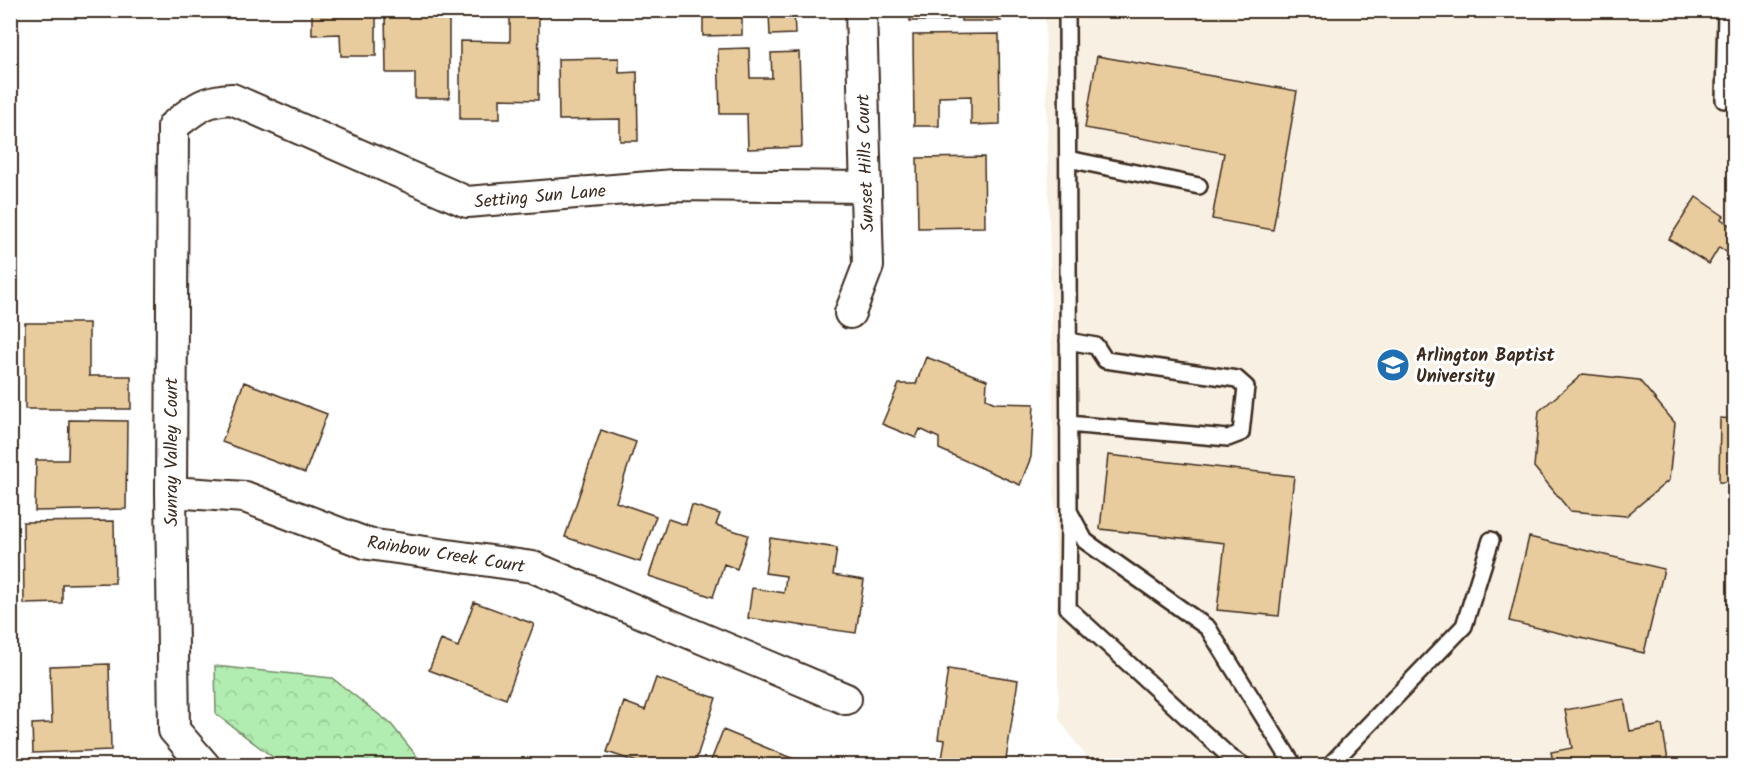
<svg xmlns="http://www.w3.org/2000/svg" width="1745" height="776" font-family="Kalam,sans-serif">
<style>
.built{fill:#f8f0e2}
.forest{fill:url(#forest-crowns);stroke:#768b67;stroke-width:1.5}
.building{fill:#e9cc9d;stroke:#3b2a1e;stroke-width:1.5}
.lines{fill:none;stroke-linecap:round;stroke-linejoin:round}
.lane-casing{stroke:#3b2a1e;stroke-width:20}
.street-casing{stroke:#3b2a1e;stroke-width:34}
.lane{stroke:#fff;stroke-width:15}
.street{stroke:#fff;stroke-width:30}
.labels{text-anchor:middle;stroke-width:6;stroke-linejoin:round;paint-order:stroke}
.street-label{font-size:18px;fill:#3b2a1e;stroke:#fff}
.poi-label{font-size:18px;font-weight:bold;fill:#3b2a1e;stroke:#fff;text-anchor:start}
</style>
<defs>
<pattern id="forest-crowns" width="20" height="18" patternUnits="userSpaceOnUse" patternTransform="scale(1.5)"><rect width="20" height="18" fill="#b1ecb0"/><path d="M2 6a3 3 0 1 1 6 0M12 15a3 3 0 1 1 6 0" fill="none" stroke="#99cb97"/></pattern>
</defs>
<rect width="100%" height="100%" fill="#fff"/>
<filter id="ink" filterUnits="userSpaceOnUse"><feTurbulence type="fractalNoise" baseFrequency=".0167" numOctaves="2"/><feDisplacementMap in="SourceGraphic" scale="12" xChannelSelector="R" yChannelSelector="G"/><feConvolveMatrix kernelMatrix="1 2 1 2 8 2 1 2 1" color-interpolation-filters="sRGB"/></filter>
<g filter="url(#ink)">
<!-- built -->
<path class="built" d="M 1045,11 L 1734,11 L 1734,765 L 1092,765 L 1059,719 Z"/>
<!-- forest -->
<path class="forest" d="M 215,666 L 332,678 L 391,724 L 424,765 L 283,765 L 216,714 Z"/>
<!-- building -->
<path class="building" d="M 312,10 L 376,10 L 376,56 L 341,56 L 340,34 L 312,35 Z
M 385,10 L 449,12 L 449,98 L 415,98 L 415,73 L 386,73 Z
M 703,10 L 794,10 L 795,34 L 770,35 L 769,13 L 742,14 L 742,35 L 703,36 Z
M 911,10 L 949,10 L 948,21 L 910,21 Z
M 961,10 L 1001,10 L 1001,21 L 961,21 Z
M 510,15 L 539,16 L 538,100 L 500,99 L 500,119 L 460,119 L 460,41 L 510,42 Z
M 999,34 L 1000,124 L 971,125 L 971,96 L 939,97 L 939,126 L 914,126 L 913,35 Z
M 749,48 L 750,78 L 772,78 L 771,53 L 799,52 L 802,147 L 748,149 L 747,114 L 720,114 L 718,49 Z
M 1097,56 L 1297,91 L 1273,230 L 1212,219 L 1224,153 L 1085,128 Z
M 619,58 L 619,73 L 637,72 L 638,141 L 620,141 L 620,119 L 559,120 L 558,59 Z
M 984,157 L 985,227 L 918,228 L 917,158 Z
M 1696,197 L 1724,216 L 1721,219 L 1734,228 L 1734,257 L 1719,247 L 1709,264 L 1669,239 Z
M 25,323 L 89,323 L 89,376 L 131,376 L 131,409 L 25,409 Z
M 926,357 L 987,380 L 986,399 L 995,403 L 1034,404 L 1031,457 L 1020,485 L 939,449 L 939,438 L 920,429 L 916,438 L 882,424 L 899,384 L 916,384 Z
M 1583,374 L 1639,380 L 1675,423 L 1669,480 L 1626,516 L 1570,511 L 1534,467 L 1539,411 Z
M 244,382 L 327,414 L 305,473 L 222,442 Z
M 1720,418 L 1734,419 L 1734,482 L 1719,482 Z
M 69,420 L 127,421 L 126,509 L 35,511 L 36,460 L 68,460 Z
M 601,430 L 636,442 L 616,502 L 656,516 L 640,562 L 565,537 Z
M 1108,455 L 1294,476 L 1279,616 L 1217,610 L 1225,543 L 1100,529 Z
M 692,505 L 720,514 L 716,525 L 748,535 L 737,569 L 724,564 L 713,597 L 649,576 L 668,519 L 686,525 Z
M 114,521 L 115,583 L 62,584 L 62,603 L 24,604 L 23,522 Z
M 1529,537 L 1664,569 L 1644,653 L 1509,621 Z
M 770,538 L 837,548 L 833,575 L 864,580 L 856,633 L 748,618 L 752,588 L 784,593 L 786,576 L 765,573 Z
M 474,602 L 534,624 L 506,699 L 429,670 L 441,640 L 458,647 Z
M 109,664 L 111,750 L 33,753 L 32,724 L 52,723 L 50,666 Z
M 948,669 L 1018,680 L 1005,766 L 941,766 L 945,740 L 938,739 Z
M 656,678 L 716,698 L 694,766 L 649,766 L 607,752 L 624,702 L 645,710 Z
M 1624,699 L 1630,731 L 1662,725 L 1669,766 L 1554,766 L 1551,752 L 1572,748 L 1565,710 Z
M 723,730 L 806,764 L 805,766 L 709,766 Z"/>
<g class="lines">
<defs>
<path id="lane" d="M 1067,10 L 1069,511 L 1085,541 L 1208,628 L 1294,766
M 1724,100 L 1726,10
M 1068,159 L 1199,186
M 1068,341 L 1096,346 L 1105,360 L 1237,379 L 1246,387 L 1241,433 L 1228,438 L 1068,424
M 1069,514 L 1068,608 L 1230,757 L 1244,766
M 1329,766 L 1464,626 L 1491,540"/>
<path id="street" d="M 850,313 L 868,266 L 861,10
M 171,492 L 245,497 L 368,544 L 533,567 L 846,699
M 205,766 L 174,730 L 171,492 L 173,126 C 195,109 204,100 232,99 L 467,202 L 674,185 L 865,187"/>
</defs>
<!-- lane casing -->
<use href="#lane" class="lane-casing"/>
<!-- street casing -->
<use href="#street" class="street-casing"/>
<!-- lane -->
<use href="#lane" class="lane"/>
<!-- street -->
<use href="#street" class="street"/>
</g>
</g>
<!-- icons -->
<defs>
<symbol id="university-disc" viewBox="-11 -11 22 22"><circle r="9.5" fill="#1f6fb2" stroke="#fff"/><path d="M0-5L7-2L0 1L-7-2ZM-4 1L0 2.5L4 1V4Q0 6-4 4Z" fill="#fff"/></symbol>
</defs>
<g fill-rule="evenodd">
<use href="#university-disc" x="1374" y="346" width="38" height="38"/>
</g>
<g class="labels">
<!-- street labels -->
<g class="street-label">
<text transform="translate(865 163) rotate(-92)" y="6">Sunset Hills Court</text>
<text transform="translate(540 196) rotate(-5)" y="6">Setting Sun Lane</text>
<text transform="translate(171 452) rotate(-90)" y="6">Sunray Valley Court</text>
<text transform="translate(446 554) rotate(9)" y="6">Rainbow Creek Court</text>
</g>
<!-- poi labels -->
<g class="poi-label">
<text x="1416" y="361">Arlington Baptist<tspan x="1416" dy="21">University</tspan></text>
</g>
</g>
<!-- margin -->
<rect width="1745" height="776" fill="none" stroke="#fff" stroke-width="36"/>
<rect x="18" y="18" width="1709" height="740" fill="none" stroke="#3b2a1e" stroke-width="2" filter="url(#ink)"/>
</svg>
